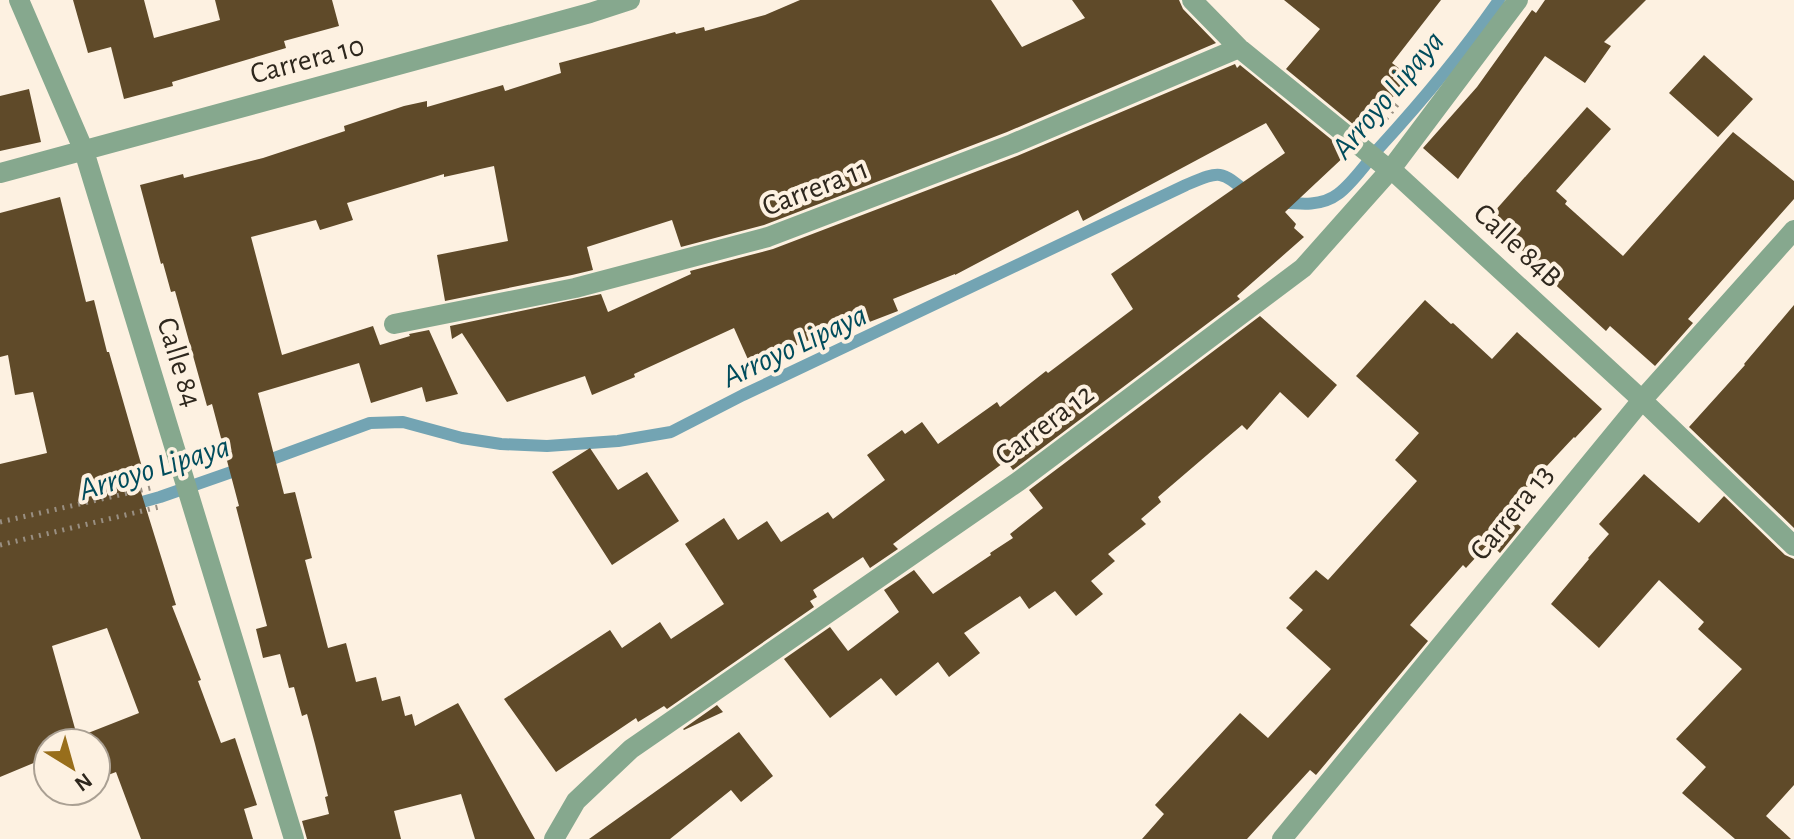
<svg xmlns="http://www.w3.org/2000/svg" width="1794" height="839" font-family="'Alegreya Sans',sans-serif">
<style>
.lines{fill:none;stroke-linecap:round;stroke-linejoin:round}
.stream{stroke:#73a4b3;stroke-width:12}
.building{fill:#5f4a29}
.path{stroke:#998f82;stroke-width:5;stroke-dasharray:2 6;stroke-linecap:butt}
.minor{stroke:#86a88e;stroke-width:20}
.labels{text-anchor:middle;stroke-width:8;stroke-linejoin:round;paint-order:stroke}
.street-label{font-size:30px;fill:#2e271d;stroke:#fdf1e1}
.water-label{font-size:32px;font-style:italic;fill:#014c5c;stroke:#fdf1e1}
</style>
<rect width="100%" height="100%" fill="#fdf1e1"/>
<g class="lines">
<!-- stream -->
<path class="stream" d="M 1279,202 C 1299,204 1321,207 1338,194 C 1353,183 1367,162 1379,148 C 1422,101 1463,52 1499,0
M 261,463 L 370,423 L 403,422 L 462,438 L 501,444 L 547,446 L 618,441 L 671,432 L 743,395 L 1186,185 C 1222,170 1220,170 1250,195
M 128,506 L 160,497 L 243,468"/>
</g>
<!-- building -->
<path class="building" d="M 73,0 L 144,0 L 154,38 L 220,20 L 215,0 L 332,0 L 339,26 L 284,41 L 286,48 L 172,82 L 173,86 L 124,99 L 111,47 L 88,53 Z
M 800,0 L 991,0 L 1022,47 L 1085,18 L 1072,0 L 1179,0 L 1183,9 L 1216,43 L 1007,132 L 764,225 L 681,247 L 672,220 L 587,247 L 593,270 L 572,275 L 445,301 L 437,255 L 508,241 L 494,166 L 444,177 L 444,174 L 347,203 L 353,220 L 320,230 L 316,220 L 251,237 L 282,355 L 373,326 L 380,345 L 410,336 L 409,334 L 429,330 L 458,394 L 426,402 L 422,387 L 371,403 L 359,363 L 258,393 L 284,494 L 295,492 L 312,558 L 305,560 L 328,648 L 346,643 L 356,682 L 376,677 L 382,701 L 400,696 L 405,716 L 412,714 L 415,726 L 458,703 L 535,839 L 475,839 L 461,794 L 394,811 L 401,839 L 307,839 L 302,821 L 329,814 L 325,797 L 328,796 L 315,744 L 307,714 L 302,716 L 294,687 L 289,688 L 280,654 L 263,658 L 256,629 L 267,626 L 236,507 L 239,506 L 212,404 L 207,406 L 175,291 L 171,292 L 163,263 L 161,264 L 140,185 L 183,174 L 184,178 L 263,158 L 345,131 L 344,126 L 404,106 L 427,101 L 427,107 L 503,85 L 505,91 L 561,73 L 559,63 L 675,32 L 676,34 L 704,27 L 705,31 L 765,15 Z
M 1284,0 L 1441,0 L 1392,63 L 1409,76 L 1365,134 L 1286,69 L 1320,29 Z
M 1545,0 L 1646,0 L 1604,42 L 1611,46 L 1585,83 L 1545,56 L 1458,179 L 1423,148 L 1477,87 L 1532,10 L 1536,13 Z
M 1704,55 L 1753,99 L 1718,137 L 1669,93 Z
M 1235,64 L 1237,68 L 1240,65 L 1348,153 L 1285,212 L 1296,224 L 1294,228 L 1304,237 L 1237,296 L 1240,299 L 1013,470 L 1006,461 L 893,544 L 898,549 L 870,568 L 863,557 L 813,590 L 817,597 L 810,601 L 814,607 L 667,709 L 664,706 L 638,722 L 636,718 L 556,772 L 504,699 L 610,630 L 622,648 L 660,622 L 671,639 L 724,604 L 685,544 L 724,518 L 738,540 L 767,521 L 781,542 L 828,512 L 833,519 L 885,480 L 867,455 L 902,430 L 905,434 L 922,422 L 938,444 L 997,402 L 1000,407 L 1046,371 L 1048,373 L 1133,309 L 1111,274 L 1285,153 L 1266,123 L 1083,221 L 1078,210 L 955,275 L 955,274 L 893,299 L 898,311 L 833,336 L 832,331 L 750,364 L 734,328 L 634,374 L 635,377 L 592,395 L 585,376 L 507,402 L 462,333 L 452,339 L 450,326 L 601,294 L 608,312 L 691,274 L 690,271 L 773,249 L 1017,156 Z
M 29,89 L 41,142 L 0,151 L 0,96 Z
M 1587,107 L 1611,129 L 1556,191 L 1567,201 L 1565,204 L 1623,256 L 1733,132 L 1794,181 L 1794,199 L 1688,319 L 1693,323 L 1655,366 L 1610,326 L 1606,331 L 1548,278 L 1550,276 L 1501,231 L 1507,224 L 1494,212 Z
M 60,197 L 86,302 L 94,300 L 107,352 L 109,352 L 144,474 L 136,476 L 176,605 L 172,606 L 201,680 L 198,681 L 221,743 L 235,738 L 257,805 L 244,809 L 253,839 L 141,839 L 116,772 L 100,778 L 96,767 L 96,743 L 87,743 L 83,735 L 139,713 L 107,628 L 52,646 L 79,743 L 48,743 L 48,757 L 0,777 L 0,464 L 47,453 L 33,392 L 15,395 L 8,355 L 0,357 L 0,213 Z
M 1425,300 L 1451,324 L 1453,323 L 1492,359 L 1517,332 L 1602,409 L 1575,438 L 1574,437 L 1504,512 L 1521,527 L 1500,553 L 1489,543 L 1466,568 L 1463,565 L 1410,625 L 1428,641 L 1316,775 L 1310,770 L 1247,839 L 1142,839 L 1164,814 L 1155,805 L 1240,713 L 1268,738 L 1331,669 L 1286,628 L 1303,610 L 1289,598 L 1316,570 L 1328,580 L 1417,481 L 1395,460 L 1419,433 L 1356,376 Z
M 1794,305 L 1794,528 L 1689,427 L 1745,365 L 1744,364 Z
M 1260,316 L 1337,385 L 1308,418 L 1280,392 L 1247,430 L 1242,425 L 1158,497 L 1161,502 L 1141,519 L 1146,524 L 1108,554 L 1115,561 L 1091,581 L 1103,594 L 1076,616 L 1055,591 L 1029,609 L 1020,596 L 964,633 L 980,653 L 949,677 L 938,662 L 896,696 L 881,678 L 830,718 L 784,659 L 830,627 L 848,651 L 899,612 L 884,590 L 914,570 L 933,594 L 991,555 L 990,553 L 1013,538 L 1010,534 L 1043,508 L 1029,490 Z
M 590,448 L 618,490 L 647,472 L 679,521 L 612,565 L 552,472 Z
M 1644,474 L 1699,523 L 1724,496 L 1785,555 L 1794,559 L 1794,785 L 1766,816 L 1791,839 L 1735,839 L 1682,793 L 1706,767 L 1676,739 L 1742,669 L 1698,629 L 1704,622 L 1659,580 L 1599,648 L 1551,604 L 1589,559 L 1588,558 L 1609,534 L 1599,524 Z
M 717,705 L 723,712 L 684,730 L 683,729 Z
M 739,732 L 773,776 L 741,802 L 731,790 L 670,839 L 589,839 Z"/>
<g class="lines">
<!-- path -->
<path class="path" d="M 1381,125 L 1400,101
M 0,522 L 155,487
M 0,545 L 163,506"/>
<!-- minor -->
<path class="minor" d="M 19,0 L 84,151 L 294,839
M 1192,0 L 1239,48 L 1382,164 L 1391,169 L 1642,400 L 1794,546
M 0,173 L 590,13 L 630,0
M 394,324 L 575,288 L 768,237 L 1012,144 L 1239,48
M 554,839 L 576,801 L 631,749 L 1019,481 L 1303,268 L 1391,169 L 1518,0
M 1282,839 L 1642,400 L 1794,230"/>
</g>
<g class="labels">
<!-- street labels -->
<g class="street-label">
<text transform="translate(307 59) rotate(-15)" y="10">Carrera 10</text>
<text transform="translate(815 187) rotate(-21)" y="10">Carrera 11</text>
<text transform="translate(1518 245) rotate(43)" y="10">Calle 84B</text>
<text transform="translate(180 362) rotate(73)" y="10">Calle 84</text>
<text transform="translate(1044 424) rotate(-37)" y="10">Carrera 12</text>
<text transform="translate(1511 512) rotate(-51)" y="10">Carrera 13</text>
</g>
<!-- water labels -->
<g class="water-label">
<text transform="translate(1387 94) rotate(-50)" y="11">Arroyo Lipaya</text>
<text transform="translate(794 345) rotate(-25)" y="11">Arroyo Lipaya</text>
<text transform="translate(154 467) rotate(-17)" y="11">Arroyo Lipaya</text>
</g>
</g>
<!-- north arrow -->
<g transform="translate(72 767) rotate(143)"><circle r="38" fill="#fdf1e1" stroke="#aaa093" stroke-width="2"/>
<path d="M0-6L14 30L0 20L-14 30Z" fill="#986e1b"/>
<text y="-12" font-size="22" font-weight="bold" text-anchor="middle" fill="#2e271d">N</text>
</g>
</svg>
